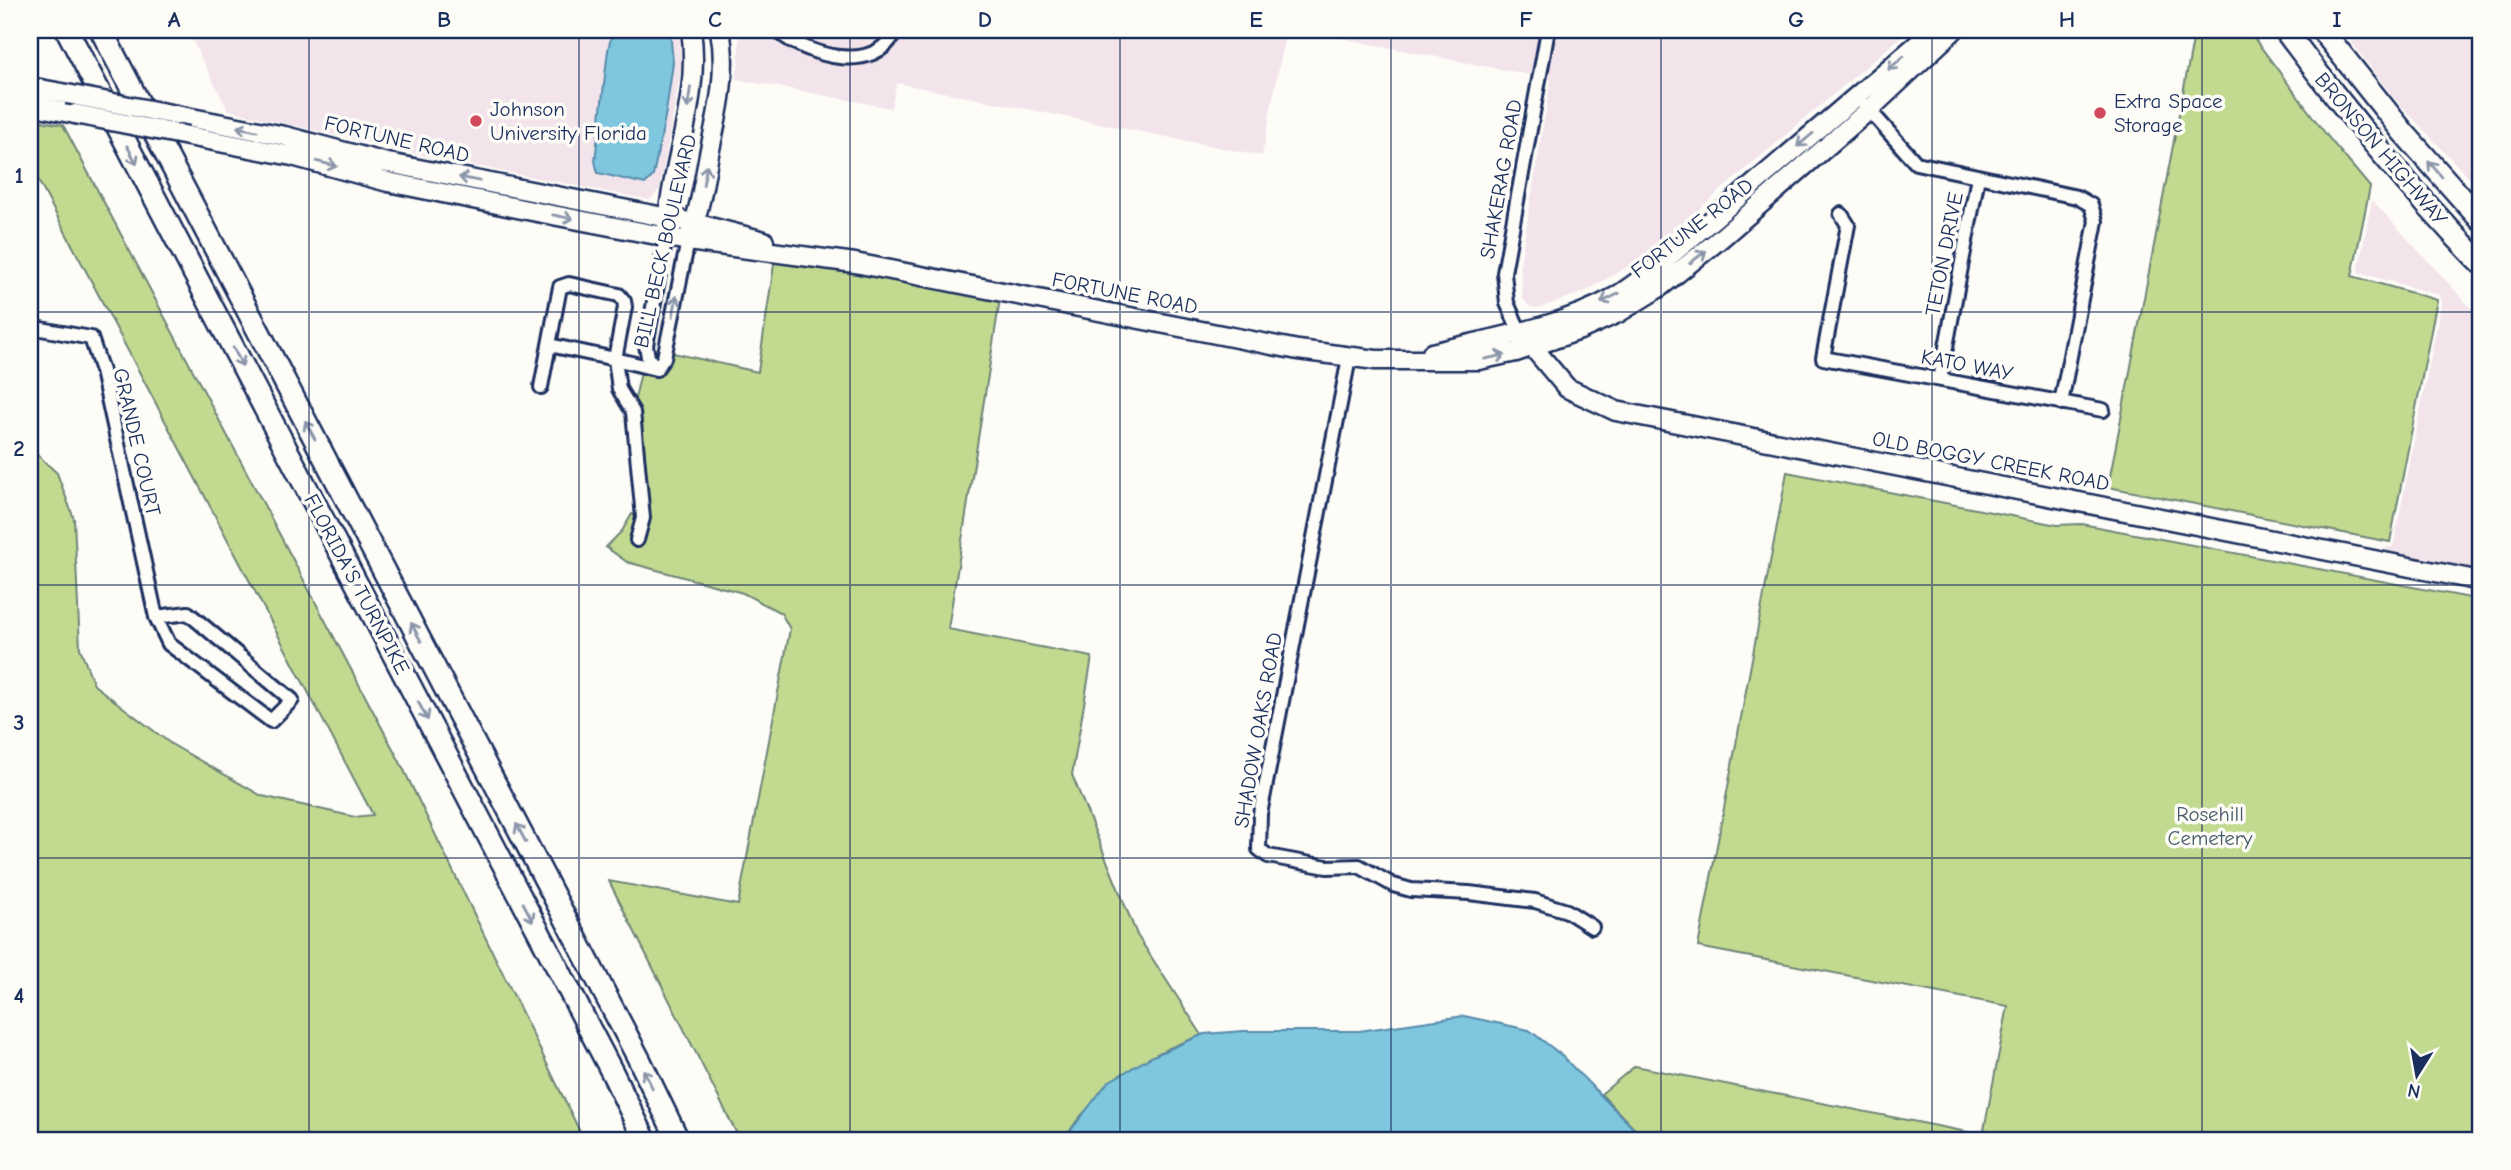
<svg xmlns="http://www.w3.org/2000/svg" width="2511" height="1170" font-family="'Comic Neue',sans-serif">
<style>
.built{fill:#f2e4ea}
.green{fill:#c2da90;stroke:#6e8477;stroke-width:2}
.water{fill:#7ec7df;stroke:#568aab;stroke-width:2}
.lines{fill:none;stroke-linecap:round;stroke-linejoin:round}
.street-casing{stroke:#1b2f5e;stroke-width:18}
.secondary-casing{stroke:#1b2f5e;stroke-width:23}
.highway-casing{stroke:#1b2f5e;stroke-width:26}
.street{stroke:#fdfcf7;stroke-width:12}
.secondary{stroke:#fdfcf7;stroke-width:18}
.highway{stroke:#fdfcf7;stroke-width:21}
.secondary-bridge-casing{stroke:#1b2f5e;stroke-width:23;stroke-linecap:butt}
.secondary-bridge{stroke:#fdfcf7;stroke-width:18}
.oneway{stroke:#8c96aa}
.grid{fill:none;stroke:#1b2f5e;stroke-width:2;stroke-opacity:0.55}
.poi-dot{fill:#d1495b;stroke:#fdfcf7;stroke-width:2.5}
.labels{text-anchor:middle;stroke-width:7;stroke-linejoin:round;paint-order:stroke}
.poi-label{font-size:21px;fill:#1b2f5e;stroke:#fdfcf7;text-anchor:start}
.street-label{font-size:21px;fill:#1b2f5e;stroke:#fdfcf7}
.park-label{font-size:21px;fill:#455a6a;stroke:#fdfcf7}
.neatline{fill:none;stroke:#1b2f5e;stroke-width:2.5}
.grid-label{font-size:23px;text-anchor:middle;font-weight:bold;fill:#1b2f5e}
</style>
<rect width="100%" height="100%" fill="#fdfcf7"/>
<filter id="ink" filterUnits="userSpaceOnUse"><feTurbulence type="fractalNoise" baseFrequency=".0143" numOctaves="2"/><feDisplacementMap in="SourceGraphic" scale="14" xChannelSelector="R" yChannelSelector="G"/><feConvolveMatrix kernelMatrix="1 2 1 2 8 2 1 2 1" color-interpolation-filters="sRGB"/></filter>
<g filter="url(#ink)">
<!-- built -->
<path class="built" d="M 187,30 L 678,30 L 682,63 L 660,189 L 650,200 L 429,157 L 228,110 Z
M 739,30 L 1286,30 L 1262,156 L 897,83 L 891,108 L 736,79 L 739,60 Z
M 1299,30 L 1909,30 L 1640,259 L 1586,291 L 1539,308 L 1530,307 L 1523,299 L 1520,265 L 1551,79 Z
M 2342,30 L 2481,30 L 2481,191 L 2394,98 Z
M 2372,200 L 2481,319 L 2481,575 L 2384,556 L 2386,547 L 2392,547 L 2394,543 L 2442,300 L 2438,295 L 2358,272 Z"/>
<!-- green -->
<path class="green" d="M 2195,30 L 2248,30 L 2328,137 L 2370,187 L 2352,276 L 2437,300 L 2390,542 L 2108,487 Z
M 30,119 L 63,125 L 400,762 L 584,1140 L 30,1140 L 30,448 L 57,473 L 74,519 L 80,648 L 94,685 L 171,744 L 262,796 L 355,817 L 373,815 L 30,165 Z
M 775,258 L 1000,299 L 948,629 L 1092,657 L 1072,775 L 1137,935 L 1202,1035 C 1186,1042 1167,1047 1152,1057 C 1132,1070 1069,1117 1067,1140 L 740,1140 L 609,881 L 738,905 L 790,629 L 781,613 L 743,593 L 627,562 L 606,547 L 622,531 L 632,514 L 637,518 L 630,544 L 641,547 L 648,518 L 639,415 L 640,413 L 634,403 L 641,372 L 660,376 L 663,364 L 643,360 L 646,347 L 758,372 Z
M 1787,472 L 2057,525 L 2082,524 L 2481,600 L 2481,1140 L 2034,1140 L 1984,1130 L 2008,1006 L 1698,947 Z
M 1635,1066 L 1972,1133 L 1983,1140 L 1645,1140 L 1601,1094 Z"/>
<!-- water -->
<path class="water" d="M 613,30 L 670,30 L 673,63 L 666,112 L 653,176 L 645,184 L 598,173 L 595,161 L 608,50 Z
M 1464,1016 L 1529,1030 L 1560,1054 L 1645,1140 L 1067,1140 L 1068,1134 L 1108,1082 L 1153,1056 L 1204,1034 L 1244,1031 L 1359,1031 Z"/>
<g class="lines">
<defs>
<path id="street" d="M 776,30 C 808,56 875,76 896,30
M 1864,104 L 1916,163 L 2077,197 L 2091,205 L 2096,221 L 2061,403
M 1841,214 L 1848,225 L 1823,358 L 2103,410
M 30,327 L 91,338 L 102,371 L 156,617 L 169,644 L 271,721 L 292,700 L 188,613 L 156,617
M 1520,332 L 1507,303 L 1504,273 L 1548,30
M 549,345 L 615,359 L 619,389 L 633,412 L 643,518 L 637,540
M 1349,358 L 1260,814 L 1259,849 L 1268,856 L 1327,867 L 1359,866 L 1393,885 L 1411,890 L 1469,893 L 1535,901 L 1567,911 L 1592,927
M 656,369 L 648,357 L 646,345 L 666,237
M 656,369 L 664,358 L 688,241
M 1940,379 L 1978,177
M 541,387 L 560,287 L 569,284 L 619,295 L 624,301 L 625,307 L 615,359 L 656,369"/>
<path id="secondary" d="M 30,87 L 67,94
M 30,105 L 75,114
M 176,115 L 285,136 L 383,162 L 694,223 L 764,241
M 188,136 L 292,156 L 388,182 L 532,211 L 688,241 L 855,263 L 1298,350 L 1376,360 L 1479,360 L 1516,352 L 1580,330 L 1618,313 L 1660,287 L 1720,239 L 1869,110 L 1954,30
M 667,227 C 672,162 701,95 691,30
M 690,234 C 700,209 704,181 709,154 C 718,113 728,72 720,30
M 1520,332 L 1567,388 L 1616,411 L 2481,581
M 1432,353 C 1492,338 1560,328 1615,297 C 1627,290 1639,280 1651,272 L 1934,30"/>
<path id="highway" d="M 67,30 L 612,1072 L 645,1140
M 101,30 L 639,1059 L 678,1140
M 2285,30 C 2346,112 2410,190 2481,263
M 2322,30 L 2403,132 L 2481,220"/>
</defs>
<!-- street casing -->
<use href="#street" class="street-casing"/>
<!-- secondary casing -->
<use href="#secondary" class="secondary-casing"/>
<!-- highway casing -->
<use href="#highway" class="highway-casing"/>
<!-- street -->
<use href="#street" class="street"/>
<!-- secondary -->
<use href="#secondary" class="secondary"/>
<!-- highway -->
<use href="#highway" class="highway"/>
<defs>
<path id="secondary-bridge" d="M 67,94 L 176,115
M 75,114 L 188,136"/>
</defs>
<!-- secondary-bridge casing -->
<use href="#secondary-bridge" class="secondary-bridge-casing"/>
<!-- secondary-bridge -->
<use href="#secondary-bridge" class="secondary-bridge"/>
</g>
<!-- one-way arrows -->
<defs><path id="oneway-shaft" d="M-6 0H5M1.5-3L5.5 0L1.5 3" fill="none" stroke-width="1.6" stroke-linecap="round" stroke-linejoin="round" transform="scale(1.75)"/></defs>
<g class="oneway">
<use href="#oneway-shaft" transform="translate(1896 63) rotate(139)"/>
<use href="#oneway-shaft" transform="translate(689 98) rotate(98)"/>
<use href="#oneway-shaft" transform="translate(247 129) rotate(-169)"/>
<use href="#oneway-shaft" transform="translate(1805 140) rotate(140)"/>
<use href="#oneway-shaft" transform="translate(132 155) rotate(62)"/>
<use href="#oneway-shaft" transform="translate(327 164) rotate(14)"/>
<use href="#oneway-shaft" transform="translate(2435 169) rotate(-131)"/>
<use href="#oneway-shaft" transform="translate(705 175) rotate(-79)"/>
<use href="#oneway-shaft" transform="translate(469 179) rotate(-169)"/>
<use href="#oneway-shaft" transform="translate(563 217) rotate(11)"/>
<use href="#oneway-shaft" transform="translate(1698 257) rotate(-38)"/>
<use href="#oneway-shaft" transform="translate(1610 298) rotate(153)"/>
<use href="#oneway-shaft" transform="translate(675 306) rotate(-79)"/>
<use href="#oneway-shaft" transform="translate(238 357) rotate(62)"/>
<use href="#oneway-shaft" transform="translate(1495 357) rotate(-12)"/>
<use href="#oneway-shaft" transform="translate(310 430) rotate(-118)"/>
<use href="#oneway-shaft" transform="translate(416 632) rotate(-118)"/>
<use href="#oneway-shaft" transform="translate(423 711) rotate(62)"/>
<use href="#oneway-shaft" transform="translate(521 833) rotate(-118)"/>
<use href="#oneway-shaft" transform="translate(528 912) rotate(62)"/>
<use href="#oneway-shaft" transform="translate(648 1079) rotate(-116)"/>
</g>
</g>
<!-- grid -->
<path class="grid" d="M 309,30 L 309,1140M 579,30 L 579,1140M 850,30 L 850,1140M 1120,30 L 1120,1140M 1391,30 L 1391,1140M 1661,30 L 1661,1140M 1932,30 L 1932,1140M 2202,30 L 2202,1140M 30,312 L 2481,312M 30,585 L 2481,585M 30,858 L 2481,858"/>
<!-- markers -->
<g class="poi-dot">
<circle cx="2100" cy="113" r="7"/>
<circle cx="476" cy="121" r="7"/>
</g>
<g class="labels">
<!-- poi labels -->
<g class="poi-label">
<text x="2114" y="108">Extra Space<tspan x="2114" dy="24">Storage</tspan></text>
<text x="490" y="116">Johnson<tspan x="490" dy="24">University Florida</tspan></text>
</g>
<!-- street labels -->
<g class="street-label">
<text transform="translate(397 139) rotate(13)" y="7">FORTUNE ROAD</text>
<text transform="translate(2381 149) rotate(50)" y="7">BRONSON HIGHWAY</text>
<text transform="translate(1501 179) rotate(-80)" y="7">SHAKERAG ROAD</text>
<text transform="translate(1692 228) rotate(-38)" y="7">FORTUNE ROAD</text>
<text transform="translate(665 241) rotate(-77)" y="7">BILL BECK BOULEVARD</text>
<text transform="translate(1944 254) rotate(-79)" y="7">TETON DRIVE</text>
<text transform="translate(1125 293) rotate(11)" y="7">FORTUNE ROAD</text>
<text transform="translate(1967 365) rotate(11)" y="7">KATO WAY</text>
<text transform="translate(137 442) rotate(77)" y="7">GRANDE COURT</text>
<text transform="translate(1991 461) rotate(11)" y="7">OLD BOGGY CREEK ROAD</text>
<text transform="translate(357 584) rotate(62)" y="7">FLORIDA'S TURNPIKE</text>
<text transform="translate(1258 730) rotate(-80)" y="7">SHADOW OAKS ROAD</text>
</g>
<!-- park labels -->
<g class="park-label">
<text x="2210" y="821">Rosehill<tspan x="2210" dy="24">Cemetery</tspan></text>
</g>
</g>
<!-- margin -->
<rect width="2511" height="1170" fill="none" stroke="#fdfcf7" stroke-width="77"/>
<!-- north arrow -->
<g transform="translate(2417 1075) rotate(191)" stroke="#fdfcf7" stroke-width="5" paint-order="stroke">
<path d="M0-5L12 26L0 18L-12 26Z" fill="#1b2f5e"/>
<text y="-10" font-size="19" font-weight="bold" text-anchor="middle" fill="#1b2f5e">N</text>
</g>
<rect x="38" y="38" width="2434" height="1094" class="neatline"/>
<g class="grid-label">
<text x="174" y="27">A</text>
<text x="444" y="27">B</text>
<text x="715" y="27">C</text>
<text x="985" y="27">D</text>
<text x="1256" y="27">E</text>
<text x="1526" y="27">F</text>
<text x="1796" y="27">G</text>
<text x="2067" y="27">H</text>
<text x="2337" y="27">I</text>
<text x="19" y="183">1</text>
<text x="19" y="456">2</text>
<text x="19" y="730">3</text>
<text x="19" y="1003">4</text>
</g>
</svg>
